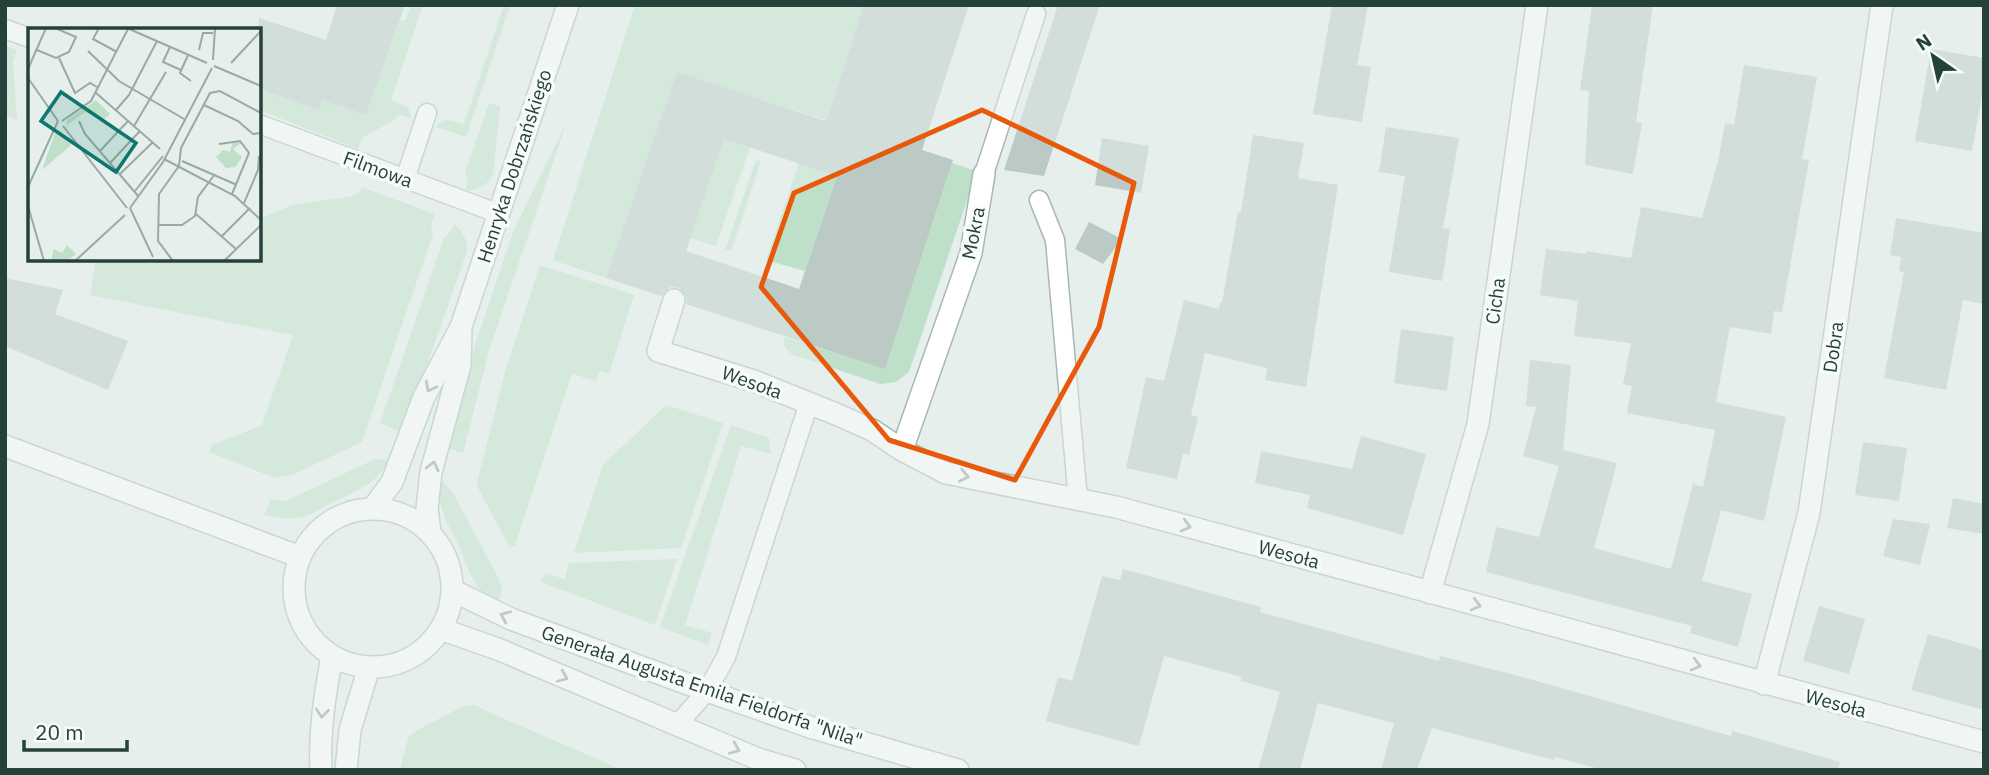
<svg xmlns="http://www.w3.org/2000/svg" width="1989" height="775" font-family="'IBM Plex Sans',sans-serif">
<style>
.green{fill:#bfe0c8}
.building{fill:#bbcac4;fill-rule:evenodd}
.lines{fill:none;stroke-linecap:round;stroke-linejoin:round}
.lane-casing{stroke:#a8b8b2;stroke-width:21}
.street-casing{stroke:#a8b8b2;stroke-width:24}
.secondary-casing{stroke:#a4bbb3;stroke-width:24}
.lane{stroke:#fff;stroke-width:18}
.street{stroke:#fff;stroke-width:21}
.secondary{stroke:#fff;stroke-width:21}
.oneway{stroke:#92a09c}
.marked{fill:none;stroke:#e8590c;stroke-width:5;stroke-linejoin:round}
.labels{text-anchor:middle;stroke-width:7;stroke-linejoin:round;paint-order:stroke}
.street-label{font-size:19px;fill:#24423a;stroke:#f7fbf9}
.inset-road{fill:none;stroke:#98aaa4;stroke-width:2}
.view{fill:#0f766e;fill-opacity:0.15;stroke:#0f766e;stroke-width:3.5}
.inset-edge{fill:none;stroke:#24423a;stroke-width:3.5}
</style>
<rect width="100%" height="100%" fill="#e6efeb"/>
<!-- green -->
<path class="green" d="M 411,5 L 423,5 L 391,100 L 408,107 L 411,118 L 398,115 L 396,119 L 362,138 L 358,149 L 259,110 L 259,89 L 318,109 L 322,100 L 366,115 L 400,20 L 405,21 Z
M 504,5 L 510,5 L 466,137 L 436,127 C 444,115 453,122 464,124 Z
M 635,5 L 864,5 L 826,120 L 677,73 L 606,278 L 553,260 Z
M 5,46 L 17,50 L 13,62 L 17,120 L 5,115 Z
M 489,103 L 500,106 L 493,174 C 488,185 478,191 465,190 L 468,181 L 465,173 Z
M 566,124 L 489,351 L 463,453 L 448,448 L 469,363 L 514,230 Z
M 724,139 L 750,147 L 716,246 L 690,238 Z
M 756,160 L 761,161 L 731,251 L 725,250 Z
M 799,163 L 837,176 L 805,271 L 766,260 Z
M 952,163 L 977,171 L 909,372 L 896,382 L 880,384 L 791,354 L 784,345 L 784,337 L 885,368 Z
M 361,187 L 435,214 L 431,225 L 433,234 L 362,442 L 292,475 L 275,478 L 209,452 L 212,445 L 262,425 L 293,335 L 90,295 L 96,259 L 259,259 L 259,219 L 292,205 L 353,196 L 361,190 Z
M 454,224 C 462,231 468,239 467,251 L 429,360 L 399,431 L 380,423 L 444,238 L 451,231 Z
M 540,265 L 634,295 L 609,374 L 599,371 L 596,381 L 572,374 L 515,545 L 510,548 L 479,490 L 477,483 L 505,372 Z
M 666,405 L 723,423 L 681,548 L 574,553 L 603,465 Z
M 731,425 L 769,438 L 771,454 L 741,446 L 685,625 L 712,633 L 708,645 L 660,627 Z
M 381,459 L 389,460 C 377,484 356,491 333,502 C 321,508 311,516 298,518 C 287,519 275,517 264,515 L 271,499 L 286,501 L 373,460 Z
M 440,478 L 453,493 L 498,577 L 502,590 L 498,605 C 474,588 472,578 461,551 C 449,521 436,514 440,478 Z
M 677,559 L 655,625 L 541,582 L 545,573 L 565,579 L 569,563 Z
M 475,705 L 489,712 L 622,770 L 400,770 L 408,738 L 419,729 L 464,706 Z"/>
<!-- building -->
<path class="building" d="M 337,5 L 405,5 L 366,115 L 322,100 L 319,110 L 259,89 L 259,18 L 326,40 Z
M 864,5 L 969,5 L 922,150 L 953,160 L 885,369 L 686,304 L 687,297 L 679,288 L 670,287 L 661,296 L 606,278 L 677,72 L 826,121 ZM 724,139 L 837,176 L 799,289 L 686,251 Z
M 1058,5 L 1100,5 L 1044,176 L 1004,170 Z
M 1332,5 L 1368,5 L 1357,65 L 1371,67 L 1362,122 L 1313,114 Z
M 1592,5 L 1653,5 L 1636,122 L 1642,123 L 1633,174 L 1585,165 L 1589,91 L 1580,90 Z
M 1931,49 L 1984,58 L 1984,83 L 1972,151 L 1915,141 Z
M 1744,65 L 1817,77 L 1802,159 L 1809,160 L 1782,312 L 1774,311 L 1771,334 L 1730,327 L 1716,402 L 1786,417 L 1764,521 L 1721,510 L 1702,581 L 1752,594 L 1738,647 L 1690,633 L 1692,626 L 1486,572 L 1496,527 L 1539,537 L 1559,466 L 1523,456 L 1536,407 L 1526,406 L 1530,360 L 1571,365 L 1563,450 L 1617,463 L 1594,548 L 1671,569 L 1693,484 L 1703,487 L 1715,430 L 1627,413 L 1632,386 L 1623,384 L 1631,343 L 1574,336 L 1578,301 L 1540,295 L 1546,249 L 1586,254 L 1586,251 L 1631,258 L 1641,207 L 1702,218 L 1718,161 L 1725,123 L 1734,125 Z
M 1386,127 L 1459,138 L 1443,228 L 1450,229 L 1442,281 L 1389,272 L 1405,176 L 1379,172 Z
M 1253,135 L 1304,143 L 1298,178 L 1338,185 L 1306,387 L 1265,380 L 1267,368 L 1205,353 L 1191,415 L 1198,417 L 1189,455 L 1183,454 L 1177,479 L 1126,468 L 1146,377 L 1164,381 L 1184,300 L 1219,309 L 1220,302 L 1222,303 L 1238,212 L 1241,212 Z
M 1102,138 L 1149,146 L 1141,193 L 1095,185 Z
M 1896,218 L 1984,233 L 1984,304 L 1963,300 L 1946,390 L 1884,378 L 1904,272 L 1899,271 L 1901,257 L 1890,255 Z
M 1089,222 L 1122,239 L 1103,264 L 1075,249 Z
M 5,278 L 63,290 L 55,314 L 128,341 L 108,390 L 5,346 Z
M 1401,329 L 1454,337 L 1447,391 L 1394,383 Z
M 1361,436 L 1426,454 L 1403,535 L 1307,508 L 1310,495 L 1255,483 L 1261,451 L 1352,469 Z
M 1863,442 L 1907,448 L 1899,501 L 1855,495 Z
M 1953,498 L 1984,504 L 1984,534 L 1947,528 Z
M 1893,519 L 1930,524 L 1920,565 L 1883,556 Z
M 1123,569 L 1261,607 L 1260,612 L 1439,661 L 1440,656 L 1515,675 L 1731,736 L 1732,731 L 1840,762 L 1838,770 L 1603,770 L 1555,757 L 1554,760 L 1432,728 L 1417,770 L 1381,770 L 1394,723 L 1318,703 L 1300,770 L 1258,770 L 1280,692 L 1241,681 L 1242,677 L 1164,656 L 1139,746 L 1046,721 L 1058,677 L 1072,681 L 1102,576 L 1120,580 Z
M 1819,606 L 1865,619 L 1849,674 L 1803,661 Z
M 1928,634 L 1984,650 L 1984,710 L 1911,690 Z"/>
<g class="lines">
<defs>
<path id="lane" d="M 5,29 L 30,38
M 259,124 L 497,213
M 984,174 L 1036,14
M 405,179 L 427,113
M 1039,200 L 1055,240 L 1078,500
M 677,725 L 707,691 L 726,657 L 809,403"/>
<path id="street" d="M 674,300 L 658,351 L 754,381 L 836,414 L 872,430 L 902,450 L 946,473 L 1116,507 L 1984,742
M 902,450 L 971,253 L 984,174
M 1430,593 L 1478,424 L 1537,5
M 1764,684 L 1809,513 L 1882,5"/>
<path id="secondary" d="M 5,446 L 300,557
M 373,508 L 392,482 L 424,397 L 461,327 L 568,5
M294 588a79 79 0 1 1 158 0a79 79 0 1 1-158 0Z
M 430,533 L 427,508 L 431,472 L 460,365 L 461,332
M 452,590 L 511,619 L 707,691 L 813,728 L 958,770
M 441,629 L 500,650 L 758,759 L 795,770
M 321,770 C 319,731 325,694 332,656
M 346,770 L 350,730 L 369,667"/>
</defs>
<!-- lane casing -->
<use href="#lane" class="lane-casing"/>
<!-- street casing -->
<use href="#street" class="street-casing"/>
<!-- secondary casing -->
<use href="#secondary" class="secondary-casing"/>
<!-- lane -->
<use href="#lane" class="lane"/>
<!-- street -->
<use href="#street" class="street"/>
<!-- secondary -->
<use href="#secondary" class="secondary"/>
</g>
<!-- one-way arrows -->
<defs><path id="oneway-chevron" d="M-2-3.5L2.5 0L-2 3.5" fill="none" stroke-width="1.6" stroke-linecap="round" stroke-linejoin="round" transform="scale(1.75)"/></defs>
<g class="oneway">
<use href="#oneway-chevron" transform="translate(430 387) rotate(118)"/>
<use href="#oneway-chevron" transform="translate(433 466) rotate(-77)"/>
<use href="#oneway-chevron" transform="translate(964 476) rotate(12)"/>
<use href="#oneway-chevron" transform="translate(1186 526) rotate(15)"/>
<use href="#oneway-chevron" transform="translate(1476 605) rotate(15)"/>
<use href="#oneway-chevron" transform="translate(505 616) rotate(-157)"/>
<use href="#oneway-chevron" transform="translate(1696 665) rotate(15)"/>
<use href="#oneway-chevron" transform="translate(563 677) rotate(23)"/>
<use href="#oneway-chevron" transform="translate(322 713) rotate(96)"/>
<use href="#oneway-chevron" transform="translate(735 749) rotate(23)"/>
</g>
<!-- marked area -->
<path d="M0 0H1989V775H0ZM 982,110 L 1134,183 L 1099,327 L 1015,480 L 889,440 L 761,287 L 794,193 Z" fill="#e6efeb" fill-opacity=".55" fill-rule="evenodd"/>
<path class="marked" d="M 982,110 L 1134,183 L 1099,327 L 1015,480 L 889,440 L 761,287 L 794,193 Z"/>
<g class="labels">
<!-- street labels -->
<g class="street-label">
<text transform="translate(514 166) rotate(-72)" y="7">Henryka Dobrzańskiego</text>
<text transform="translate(378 169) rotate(20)" y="7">Filmowa</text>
<text transform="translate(973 233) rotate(-79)" y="7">Mokra</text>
<text transform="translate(1495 301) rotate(-82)" y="7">Cicha</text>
<text transform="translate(1833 347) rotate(-82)" y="7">Dobra</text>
<text transform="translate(752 382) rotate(20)" y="7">Wesoła</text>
<text transform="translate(1289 554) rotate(15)" y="7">Wesoła</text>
<text transform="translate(702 686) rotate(19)" y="7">Generała Augusta Emila Fieldorfa "Nila"</text>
<text transform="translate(1836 703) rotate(15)" y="7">Wesoła</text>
</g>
</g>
<!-- overview -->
<g transform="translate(28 28)">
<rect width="233" height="233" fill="#e6efeb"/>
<path d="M 68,72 L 82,86 L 75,92 L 57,84 L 38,98 L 39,92 ZM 33,103 L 43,117 L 14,142 L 27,105 ZM 205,114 L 213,115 L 205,121 L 214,129 L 207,139 L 198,140 L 188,129 L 195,122 L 202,124 ZM 39,217 L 48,226 L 39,233 L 23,232 L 26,221 L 34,225 Z" fill="#bfe0c8"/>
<path class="inset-road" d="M 71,0 L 65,11 L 89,24M 99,0 L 179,35M 142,19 L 135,34 L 153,42M 9,22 L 28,30 L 41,24 L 48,9 L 27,0M 171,22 L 175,5 L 185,5M 60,23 L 91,53 L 156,91M 160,27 L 152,45 L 163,53M 86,28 L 100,1M 31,30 L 47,65 L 62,55 L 69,59M 185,32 L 187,0M 203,35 L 233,3M 186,38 L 233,58M 0,41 L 18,0M 0,50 L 30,93M 67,64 L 132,121M 176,77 L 210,93 L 225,106 L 233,105M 88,82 L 101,67 L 129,13M 34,93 L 63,73 L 87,26M 51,93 L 57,106 L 111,169M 35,98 L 99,180M 106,98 L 138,44M 191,116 L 212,113 L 221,125 L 204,166M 72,123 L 100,93M 136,131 L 207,168 L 233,192M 154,133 L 209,157M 82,135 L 112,103M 92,146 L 124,115M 0,159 L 30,93M 107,163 L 135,128M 216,175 L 230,142 L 231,128M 0,178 L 16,233M 102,180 L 135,134 L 184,40M 102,180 L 125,229M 168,186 L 208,221M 130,197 L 154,197 L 167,188 L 170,169 L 187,146M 194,208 L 222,180M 47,233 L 97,187M 145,233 L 130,213 L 131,166 L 151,138 L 153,120 L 182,65 L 192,63 L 233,85M 196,233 L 233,197"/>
<path class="view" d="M 33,64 L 108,115 L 88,144 L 13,93 Z"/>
<rect width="233" height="233" class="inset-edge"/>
</g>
<!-- border -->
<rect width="1989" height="775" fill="none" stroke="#24423a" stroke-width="14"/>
<!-- north arrow -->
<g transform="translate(1933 56) rotate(326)" stroke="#f7fbf9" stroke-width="5" paint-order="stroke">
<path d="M0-5L12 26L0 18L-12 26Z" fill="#24423a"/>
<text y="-10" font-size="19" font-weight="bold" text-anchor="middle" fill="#24423a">N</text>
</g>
<!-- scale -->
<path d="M24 740v10h103v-10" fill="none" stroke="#24423a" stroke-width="3.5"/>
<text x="35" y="740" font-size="21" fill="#24423a" stroke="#f7fbf9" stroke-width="5" paint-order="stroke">20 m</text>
</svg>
